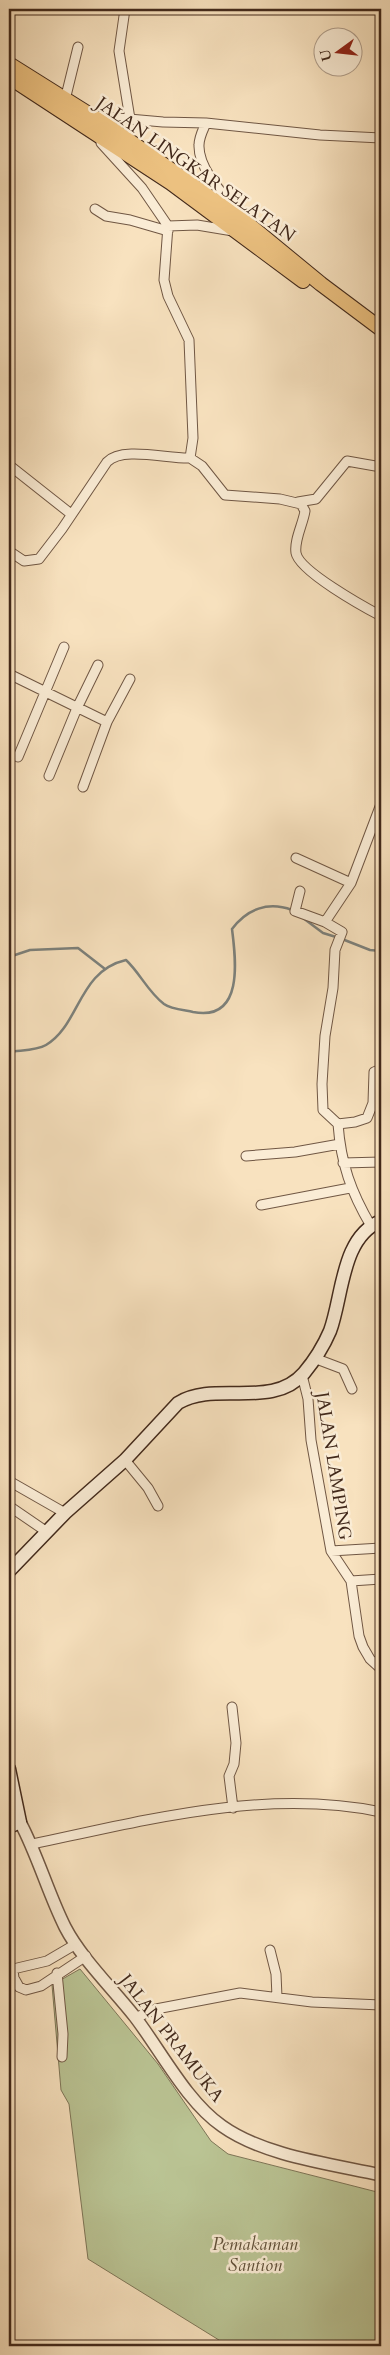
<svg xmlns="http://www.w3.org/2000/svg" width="390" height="2355" font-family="Cardo,serif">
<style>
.green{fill:#bac494;stroke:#7e7658}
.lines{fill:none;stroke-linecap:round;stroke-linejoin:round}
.stream{stroke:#7c817c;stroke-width:2.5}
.minor-casing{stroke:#705744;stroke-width:11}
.tertiary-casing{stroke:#705744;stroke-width:14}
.secondary-casing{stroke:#42291b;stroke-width:15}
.primary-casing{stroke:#42291b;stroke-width:16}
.minor{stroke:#faecd5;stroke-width:9}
.tertiary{stroke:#faecd5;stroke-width:11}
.secondary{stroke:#faecd5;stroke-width:12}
.primary{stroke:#ecc180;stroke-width:14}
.labels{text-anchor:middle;stroke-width:5;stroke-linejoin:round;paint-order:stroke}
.street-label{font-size:18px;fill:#42291b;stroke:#faecd5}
.park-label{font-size:18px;font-style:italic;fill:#605039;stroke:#faecd5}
</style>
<rect width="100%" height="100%" fill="#f8e2bf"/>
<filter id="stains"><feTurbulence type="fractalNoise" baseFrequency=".004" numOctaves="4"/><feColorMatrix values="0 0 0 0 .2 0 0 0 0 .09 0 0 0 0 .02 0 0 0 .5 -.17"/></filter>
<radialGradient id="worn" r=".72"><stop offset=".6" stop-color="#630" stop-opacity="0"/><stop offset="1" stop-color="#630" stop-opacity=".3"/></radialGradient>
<!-- green -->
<path class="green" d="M 80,1969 L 158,2064 L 211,2141 L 228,2154 L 381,2193 L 381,2346 L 227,2345 L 88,2259 L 69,2104 L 61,2090 L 52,1985 Z"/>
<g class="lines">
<!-- stream -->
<path class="stream" d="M 303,918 L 323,933 L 336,937
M 342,939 L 370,950 L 381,951
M 9,957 L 30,950 L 78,948 L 105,969
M 9,1052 C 20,1050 36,1051 46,1045 C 80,1025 78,971 126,960 C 140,973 148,992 164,1004 C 171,1009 184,1010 193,1012 C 244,1022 236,960 232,929 C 247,909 268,901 292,910"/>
<defs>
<path id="minor" d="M 125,9 L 119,51 L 130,119
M 65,100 L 78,47
M 95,116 L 163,122 L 206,123 L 320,135 L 381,138
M 206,123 C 203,130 199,137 199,145 C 198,169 224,195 238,212
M 101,143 L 142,188 L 168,226
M 95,209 L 106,216 L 130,220 L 168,231
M 168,226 L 197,225 L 233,231
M 190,458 L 202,466 L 225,495 L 280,499 L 301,504 L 305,511 C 303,524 294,540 296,553 C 299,571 364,607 381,616
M 9,465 L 71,514
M 298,502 L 316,499 L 347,461 L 381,467
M 9,551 L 24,561 L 39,559 L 62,529 L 107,462 C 122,446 168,459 190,458 L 193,438 L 189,340 L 168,296 L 164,280 L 168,226
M 9,674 L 107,722 L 83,787
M 107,722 L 130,679
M 18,757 L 64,647
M 49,776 L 77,708 L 98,665
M 296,858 L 351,883
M 300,891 L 295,911 L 325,922 L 342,932 L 335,950 L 333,988 L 325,1036 L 322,1084 L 323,1110 L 338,1124 L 355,1122 L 367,1118 L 373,1103 L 374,1072 L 381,1069
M 325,922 L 351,883 L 381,804
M 338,1124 C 341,1164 351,1192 371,1226
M 246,1156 L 295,1152 L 340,1144
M 343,1163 L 381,1162
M 261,1205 L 350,1188
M 314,1358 L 343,1369 L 352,1389
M 302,1375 L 308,1399 L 311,1440 L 331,1551 L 351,1581 L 359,1636 L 363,1647 L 370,1659 L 381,1669
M 125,1460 L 148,1488 L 158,1506
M 9,1481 L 65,1513
M 9,1506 L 47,1532
M 331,1551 L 381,1548
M 351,1581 L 381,1579
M 232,1707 L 236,1743 L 234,1764 L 229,1776 L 233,1808
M 33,1844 C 146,1820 266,1788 381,1812
M 270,1950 L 276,1974 L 277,1997
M 9,1970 L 47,1961 L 76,1944
M 13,1970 L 14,1978 L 19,1987 L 26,1990 L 41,1986 L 86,1956
M 57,1973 L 63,2034 L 62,2057
M 135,2018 L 156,2009 L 240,1993 L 312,2002 L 381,2005"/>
<path id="tertiary" d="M 20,1822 C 38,1856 48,1893 65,1927 C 81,1958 113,1989 135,2017 C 161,2051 187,2102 222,2126 C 264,2156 331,2164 381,2175"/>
<path id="secondary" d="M 9,1571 L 65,1513 L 125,1460 L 178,1403 C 215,1380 272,1410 304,1373 C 314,1361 324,1345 330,1331 C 343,1296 341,1237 381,1221
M 9,1769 L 20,1822 L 9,1827"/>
<path id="primary" d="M 9,64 L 111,128 L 247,223 L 321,284 L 381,329
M 9,77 L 171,183 L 303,281"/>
</defs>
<!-- minor casing -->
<use href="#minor" class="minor-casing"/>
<!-- tertiary casing -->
<use href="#tertiary" class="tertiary-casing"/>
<!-- secondary casing -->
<use href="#secondary" class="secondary-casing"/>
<!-- primary casing -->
<use href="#primary" class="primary-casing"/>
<!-- minor -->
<use href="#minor" class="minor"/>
<!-- tertiary -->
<use href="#tertiary" class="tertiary"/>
<!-- secondary -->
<use href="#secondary" class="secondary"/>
<!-- primary -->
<use href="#primary" class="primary"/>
</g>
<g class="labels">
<!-- street labels -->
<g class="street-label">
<text transform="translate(196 169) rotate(35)" y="6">JALAN LINGKAR SELATAN</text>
<text transform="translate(334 1466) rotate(81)" y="6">JALAN LAMPING</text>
<text transform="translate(172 2038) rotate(52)" y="6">JALAN PRAMUKA</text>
</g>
<!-- park labels -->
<g class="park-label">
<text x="255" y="2250">Pemakaman<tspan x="255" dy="21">Santion</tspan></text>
</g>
</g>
<!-- margin -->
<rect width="390" height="2355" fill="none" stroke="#f8e2bf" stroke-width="30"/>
<rect x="10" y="10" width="370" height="2335" fill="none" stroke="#42291b" stroke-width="2.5"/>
<rect x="15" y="15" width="360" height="2325" fill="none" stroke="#42291b"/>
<!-- north arrow -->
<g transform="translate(338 52) rotate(255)"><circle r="24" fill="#faecd5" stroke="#b09e8b"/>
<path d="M0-4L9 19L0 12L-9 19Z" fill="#8f2418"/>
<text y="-8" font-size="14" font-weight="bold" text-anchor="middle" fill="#42291b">U</text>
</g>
<rect width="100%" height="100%" filter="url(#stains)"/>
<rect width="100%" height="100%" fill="url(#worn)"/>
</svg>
